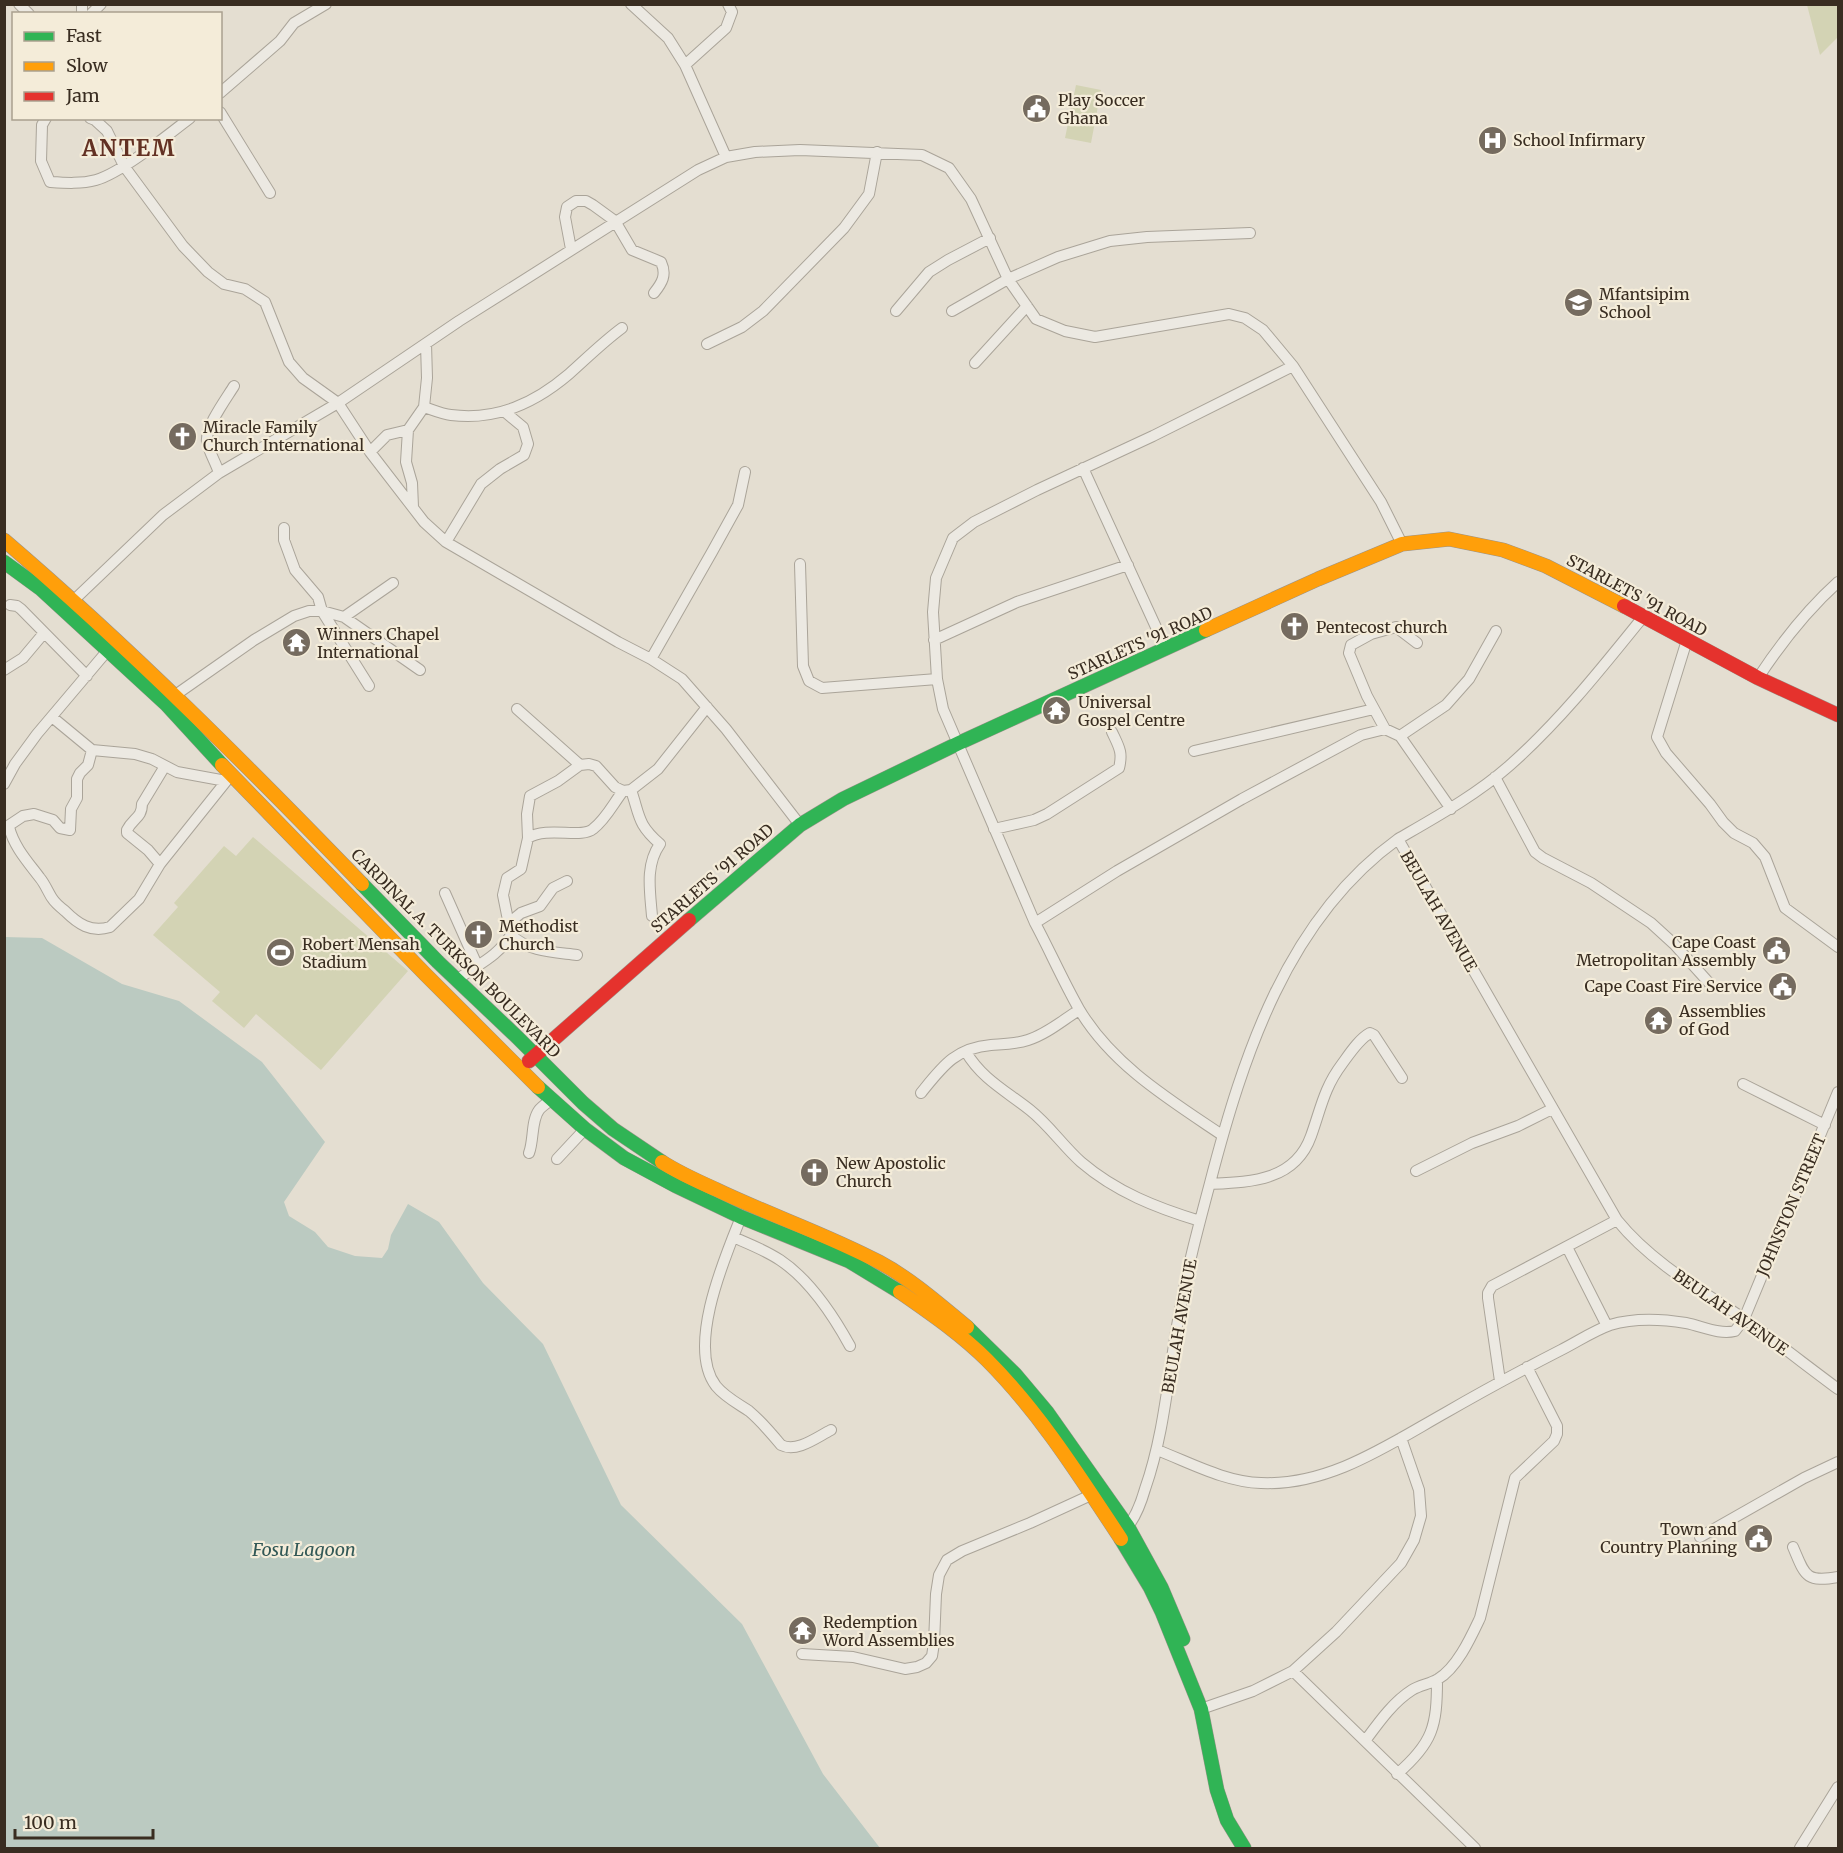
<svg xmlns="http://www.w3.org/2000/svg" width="1843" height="1853" font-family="Merriweather,serif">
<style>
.green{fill:#d3d3b4}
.water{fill:#bbcac1}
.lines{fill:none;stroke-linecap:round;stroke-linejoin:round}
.street-casing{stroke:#aaa499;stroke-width:12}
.fast-casing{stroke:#9a938a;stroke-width:15}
.slow-casing{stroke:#9a938a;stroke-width:15}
.jam-casing{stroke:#9a938a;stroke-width:15}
.street{stroke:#ece9e2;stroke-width:10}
.fast{stroke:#30b455;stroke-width:14}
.slow{stroke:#ff9f0a;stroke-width:14}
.jam{stroke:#e5322d;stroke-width:14}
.labels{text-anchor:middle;stroke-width:4.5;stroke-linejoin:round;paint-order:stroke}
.poi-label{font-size:16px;fill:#392d21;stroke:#f4ecd9;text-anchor:start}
.street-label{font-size:16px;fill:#392d21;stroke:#f4ecd9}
.water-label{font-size:18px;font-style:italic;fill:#325856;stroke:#f4ecd9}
.district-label{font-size:22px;font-weight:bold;letter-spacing:1.5px;fill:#633123;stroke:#f4ecd9}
</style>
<rect width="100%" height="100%" fill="#e4ded1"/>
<!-- green -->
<path class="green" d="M 1807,5 L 1838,5 L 1838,37 L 1820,55 Z
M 1076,85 L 1101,90 L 1091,143 L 1065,138 Z
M 253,837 L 408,971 L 321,1070 L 256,1014 L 244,1028 L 212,1001 L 220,992 L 153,935 L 178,907 L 174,903 L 224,846 L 236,856 Z"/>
<!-- water -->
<path class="water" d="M 5,937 L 42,938 L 122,984 L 179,1001 L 262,1062 L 325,1142 L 284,1202 L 289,1216 L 315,1232 L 328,1247 L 355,1256 L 382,1258 L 388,1249 L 391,1235 L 408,1204 L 439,1222 L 483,1283 L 543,1344 L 621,1505 L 742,1624 L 823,1774 L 880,1848 L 5,1848 Z"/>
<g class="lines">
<defs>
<path id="street" d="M 19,4 L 29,14
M 631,4 L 668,38 L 685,65 L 726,157
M 82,14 L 82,4
M 91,14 L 101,4
M 685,65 L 726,28 L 732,12 L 728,4
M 220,93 L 280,41 L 294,23 L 326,4
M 220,112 L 270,193
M 46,118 L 42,125 L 41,161 L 50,182 C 66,183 81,184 96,180 C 121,173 168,135 190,118
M 571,249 L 565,217 L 567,207 L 576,201 L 586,201 L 593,205 L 615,221 L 632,250 L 661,262 C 667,275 662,283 654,293
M 896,311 L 929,272 L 948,260 L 990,238
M 952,311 L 1008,279 L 1058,257 L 1110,241 L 1147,237 L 1250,233
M 707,344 L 742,327 L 763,311 L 844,228 L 869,194 L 877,152
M 975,363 L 1027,306
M 424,407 C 433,410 442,414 451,415 C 497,421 535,403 569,374 C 587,358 603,342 622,328
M 408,430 L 406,462 L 412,483 L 413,507
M 370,452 L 387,435 L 408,430 L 424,407 L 427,378 L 426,344
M 1083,468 L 1166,649
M 219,473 C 216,463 209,452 207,442 C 205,427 226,399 234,386
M 284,528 L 284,540 L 295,570 L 318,597 L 322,611 L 344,617 L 420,670
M 446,542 L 481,484 L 500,469 L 524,455 L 528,444 L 523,427 L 505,412
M 800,564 L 803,666 L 809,681 L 822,688 L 937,679
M 74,600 L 163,515 L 219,473 L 338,403 L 303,378 L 289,362 L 265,302 L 245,289 L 224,284 L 208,272 L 183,246 L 124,166 L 107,131 L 95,120 L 90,118
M 10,605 L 17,606 L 21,609 L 87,676
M 344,617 L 393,583
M 934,640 L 1017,602 L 1128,565
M 1687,640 L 1657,737 L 1666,753 L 1710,804 L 1723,822 L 1734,833 L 1753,843 L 1765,857 L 1785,908 L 1838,947
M 651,659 L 712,552 L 738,505 L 745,472
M 4,670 L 23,658 L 44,633
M 1758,678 C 1781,643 1807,610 1838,582
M 174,696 L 254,640 L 294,616 L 309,611 L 322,611 L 369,686
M 517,709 L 580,765
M 52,717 L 92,750
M 1385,729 L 1367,696 L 1349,653 L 1351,645 L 1371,634 L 1396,627 L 1417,643
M 1400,736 L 1446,705 L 1469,679 L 1496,631
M 1194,751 L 1374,709
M 1495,777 L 1535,852 L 1543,858 L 1591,883 L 1651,923 L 1674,944 L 1711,985
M 4,784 L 15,764 L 37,734 L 108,650
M 631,790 C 640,816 637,824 660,844 C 645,865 650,891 652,916
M 800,825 L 726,729 L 682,679 L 651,659 L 618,642 L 446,542 L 424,522 L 370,452 L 338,403 L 459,321 L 698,170 L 726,157 L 755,152 L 800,150 L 922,155 L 949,168 L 971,199 L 1008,279 L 1036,319 L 1065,331 L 1095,337 L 1229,314 L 1245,318 L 1263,330 L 1293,366 L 1381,502 L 1402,544
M 9,827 C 14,847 28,862 40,878 C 45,884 48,892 52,898 C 55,903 60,907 65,911 C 78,924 91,933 110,927 L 139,899 L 160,864 L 228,779 L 233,777
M 5,828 L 23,816 L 34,814 L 53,820 L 60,828 L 70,830 L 71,809 L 77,798 L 77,779 L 80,773 L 88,765 L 92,750 L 135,754 L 152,759 L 177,772 L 226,781
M 994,829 L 1034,820 L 1047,814 L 1119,768 C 1123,752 1119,747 1112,732
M 528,838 C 548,826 581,839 593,829 C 606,819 613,804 623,791
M 1398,839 C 1436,817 1476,795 1509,766 C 1559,722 1601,669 1643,617
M 160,864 L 148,850 L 127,833 L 127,830 C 133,818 142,818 142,804 L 165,766
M 445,893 L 477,965
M 510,922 L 521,913 L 540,906 L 553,888 L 567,881
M 1035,923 L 943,709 L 937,679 L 933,612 L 936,578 L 953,538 L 974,522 L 1037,490 L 1153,436 L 1293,366
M 511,935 C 529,952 554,952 577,955
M 457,980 C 479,963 495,959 511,935 L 503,895 L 507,878 L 521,869 L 528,838 L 527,814 L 530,796 L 558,781 L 580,765 L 589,764 L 596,766 L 615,787 L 623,791 L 631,790 L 658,769 L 707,707
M 966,1052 C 982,1079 1006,1091 1030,1110 C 1049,1125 1063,1146 1081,1162 C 1116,1192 1157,1208 1200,1221
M 1743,1084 L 1825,1125
M 921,1093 C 942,1067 955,1048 991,1045 C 1004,1044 1016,1044 1028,1040 C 1047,1034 1063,1020 1079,1010
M 1222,1135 C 1170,1100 1112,1065 1079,1009 C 1063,981 1050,951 1035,923 L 1117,871 L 1242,799 L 1361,735 L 1385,729 L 1400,736 L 1451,809
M 529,1153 C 534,1140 531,1121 539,1110 C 542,1106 547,1103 551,1100
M 557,1159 L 585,1129
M 1416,1171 L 1472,1143 L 1518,1126 L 1552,1109
M 1210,1184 C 1251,1182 1295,1181 1311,1136 C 1321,1108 1324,1088 1342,1064 C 1350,1053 1359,1039 1370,1033 L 1374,1035 L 1402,1078
M 741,1217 C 725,1257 686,1347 716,1386 C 725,1397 737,1403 749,1411 C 761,1421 771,1433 781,1445 C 797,1453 817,1437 831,1430
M 733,1237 C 749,1244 765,1250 780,1260 C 810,1280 833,1315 850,1346
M 1567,1247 L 1607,1326
M 1500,1381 L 1488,1298 L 1488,1293 L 1492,1286 L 1617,1220
M 1157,1450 C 1191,1463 1225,1482 1261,1483 C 1329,1486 1388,1445 1445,1413 C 1483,1391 1522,1370 1561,1350 C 1577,1342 1593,1331 1610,1325 C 1633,1318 1662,1319 1686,1323 C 1702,1326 1719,1335 1735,1331 L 1744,1319 L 1838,1092
M 1125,1530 C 1135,1519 1141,1503 1145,1489 C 1164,1435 1168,1377 1178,1320 C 1186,1273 1198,1228 1210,1183 C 1243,1056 1287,919 1398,839 L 1617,1220 C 1651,1262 1699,1289 1743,1318 C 1775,1341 1807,1366 1838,1389
M 1700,1537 L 1804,1478 L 1838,1462
M 1793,1547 C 1805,1575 1805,1583 1838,1577
M 802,1654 L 853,1657 L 905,1669 L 917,1667 L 926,1663 L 932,1656 L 934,1643 L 936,1594 L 939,1575 L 947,1560 L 962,1551 L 1030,1523 L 1091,1495
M 1293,1671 L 1475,1848
M 1201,1709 L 1253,1691 L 1293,1671 L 1336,1632 L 1401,1563 L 1414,1540 L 1421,1516 L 1419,1490 L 1401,1438
M 1365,1741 C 1379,1722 1393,1702 1412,1690 C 1420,1685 1430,1684 1438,1679 C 1457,1668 1471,1637 1480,1618 L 1515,1478 L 1554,1441 L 1557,1434 L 1557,1426 L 1527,1367
M 1397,1774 C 1433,1743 1437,1726 1437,1680
M 1800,1848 L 1838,1787"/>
<path id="fast" d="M 4,562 L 41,589 L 166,704 L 222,765
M 362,884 L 438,962 L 517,1037 L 583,1103 L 613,1129 L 662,1162
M 689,920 L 800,825 L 843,799 L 959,743 L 1206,630
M 538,1087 L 585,1129 L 624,1158 L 676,1186 L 741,1217 L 849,1261 L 900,1292
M 967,1327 L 1015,1374 L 1047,1412 L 1128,1527 L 1161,1587 L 1183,1639
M 1121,1539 L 1150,1587 L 1162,1612 L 1201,1709 L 1217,1790 L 1227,1820 L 1244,1848"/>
<path id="slow" d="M 4,540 C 130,648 247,765 362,884
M 1206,630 L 1318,579 L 1402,544 L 1449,539 L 1503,550 L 1546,566 L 1624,606
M 222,765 L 426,975 L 538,1087
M 662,1162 C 679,1173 697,1181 715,1189 C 769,1215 826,1234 879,1262 C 911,1279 939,1304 967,1327
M 900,1292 C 930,1313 961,1334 987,1360 C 1040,1413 1080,1477 1121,1539"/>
<path id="jam" d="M 1624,606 L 1758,678 L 1838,715
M 529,1061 L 689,920"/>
</defs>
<!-- street casing -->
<use href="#street" class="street-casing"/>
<!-- fast casing -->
<use href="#fast" class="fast-casing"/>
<!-- slow casing -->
<use href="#slow" class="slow-casing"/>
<!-- jam casing -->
<use href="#jam" class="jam-casing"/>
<!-- street -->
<use href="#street" class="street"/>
<!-- fast -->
<use href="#fast" class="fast"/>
<!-- slow -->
<use href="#slow" class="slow"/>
<!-- jam -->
<use href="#jam" class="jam"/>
</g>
<!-- icons -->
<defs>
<symbol id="civic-disc" viewBox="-11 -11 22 22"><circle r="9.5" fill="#756b5f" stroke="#f4ecd9"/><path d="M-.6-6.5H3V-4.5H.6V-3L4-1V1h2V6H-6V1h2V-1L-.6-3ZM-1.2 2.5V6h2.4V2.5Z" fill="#fff"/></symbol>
<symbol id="hospital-disc" viewBox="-11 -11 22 22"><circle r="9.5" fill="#756b5f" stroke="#f4ecd9"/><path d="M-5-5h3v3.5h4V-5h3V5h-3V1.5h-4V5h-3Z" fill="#fff"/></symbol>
<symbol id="school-disc" viewBox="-11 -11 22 22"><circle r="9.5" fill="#756b5f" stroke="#f4ecd9"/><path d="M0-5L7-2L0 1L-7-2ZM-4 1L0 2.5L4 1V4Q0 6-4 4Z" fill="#fff"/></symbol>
<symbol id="church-disc" viewBox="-11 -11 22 22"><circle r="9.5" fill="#756b5f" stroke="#f4ecd9"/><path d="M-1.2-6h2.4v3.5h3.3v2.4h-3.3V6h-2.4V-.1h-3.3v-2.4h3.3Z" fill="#fff"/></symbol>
<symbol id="temple-disc" viewBox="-11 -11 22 22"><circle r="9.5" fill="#756b5f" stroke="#f4ecd9"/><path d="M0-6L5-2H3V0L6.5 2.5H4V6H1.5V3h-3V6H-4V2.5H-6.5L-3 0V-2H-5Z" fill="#fff"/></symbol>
<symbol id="stadium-disc" viewBox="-11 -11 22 22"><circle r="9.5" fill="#756b5f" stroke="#f4ecd9"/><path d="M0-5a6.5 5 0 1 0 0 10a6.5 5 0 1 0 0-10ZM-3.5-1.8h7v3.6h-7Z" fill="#fff"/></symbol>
</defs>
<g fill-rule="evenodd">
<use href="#civic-disc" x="1020" y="92" width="33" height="33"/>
<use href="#hospital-disc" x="1476" y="124" width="33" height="33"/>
<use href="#school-disc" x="1562" y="286" width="33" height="33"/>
<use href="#church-disc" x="166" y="420" width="33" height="33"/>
<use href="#church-disc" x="1278" y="610" width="33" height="33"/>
<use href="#temple-disc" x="280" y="626" width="33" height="33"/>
<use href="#temple-disc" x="1040" y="694" width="33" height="33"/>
<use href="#church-disc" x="462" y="918" width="33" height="33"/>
<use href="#civic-disc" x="1760" y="934" width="33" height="33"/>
<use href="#stadium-disc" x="264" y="936" width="33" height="33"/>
<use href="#civic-disc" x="1766" y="970" width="33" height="33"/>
<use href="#temple-disc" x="1642" y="1004" width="33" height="33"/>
<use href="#church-disc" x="798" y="1156" width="33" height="33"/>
<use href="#civic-disc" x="1742" y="1522" width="33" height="33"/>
<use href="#temple-disc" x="786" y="1614" width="33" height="33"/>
</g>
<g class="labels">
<!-- poi labels -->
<g class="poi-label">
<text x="1058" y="106">Play Soccer<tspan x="1058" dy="18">Ghana</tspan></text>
<text x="1513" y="146">School Infirmary</text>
<text x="1599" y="300">Mfantsipim<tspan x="1599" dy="18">School</tspan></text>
<text x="203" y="433">Miracle Family<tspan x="203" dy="18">Church International</tspan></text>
<text x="1316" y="633">Pentecost church</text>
<text x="317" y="640">Winners Chapel<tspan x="317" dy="18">International</tspan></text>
<text x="1078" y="708">Universal<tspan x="1078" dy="18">Gospel Centre</tspan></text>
<text x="499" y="932">Methodist<tspan x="499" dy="18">Church</tspan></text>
<text x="1756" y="948" text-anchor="end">Cape Coast<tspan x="1756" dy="18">Metropolitan Assembly</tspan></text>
<text x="302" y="950">Robert Mensah<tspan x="302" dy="18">Stadium</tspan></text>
<text x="1762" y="992" text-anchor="end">Cape Coast Fire Service</text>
<text x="1679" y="1017">Assemblies<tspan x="1679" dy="18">of God</tspan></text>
<text x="836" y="1169">New Apostolic<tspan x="836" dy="18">Church</tspan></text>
<text x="1737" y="1535" text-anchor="end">Town and<tspan x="1737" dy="18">Country Planning</tspan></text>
<text x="823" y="1628">Redemption<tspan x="823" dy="18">Word Assemblies</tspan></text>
</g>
<!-- street labels -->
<g class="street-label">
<text transform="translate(1637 595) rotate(28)" y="6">STARLETS '91 ROAD</text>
<text transform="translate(1140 643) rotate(-24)" y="6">STARLETS '91 ROAD</text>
<text transform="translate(712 878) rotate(-41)" y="6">STARLETS '91 ROAD</text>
<text transform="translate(1439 911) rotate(60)" y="6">BEULAH AVENUE</text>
<text transform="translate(456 953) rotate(45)" y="6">CARDINAL A. TURKSON BOULEVARD</text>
<text transform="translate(1791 1205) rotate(-67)" y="6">JOHNSTON STREET</text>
<text transform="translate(1731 1312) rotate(35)" y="6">BEULAH AVENUE</text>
<text transform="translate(1179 1326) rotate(-80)" y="6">BEULAH AVENUE</text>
</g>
<!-- water labels -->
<g class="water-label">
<text x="304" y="1556">Fosu Lagoon</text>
</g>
<!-- district labels -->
<g class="district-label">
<text x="129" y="156">ANTEM</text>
</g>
</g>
<!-- border -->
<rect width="1843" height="1853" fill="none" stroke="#392d21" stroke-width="12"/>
<!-- legend -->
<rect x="12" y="12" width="210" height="108" fill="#f4ecd9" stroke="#a9a08f" stroke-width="1.5"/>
<rect x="24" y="32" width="30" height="9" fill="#30b455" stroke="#a9a08f" stroke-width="1.5"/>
<text x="66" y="42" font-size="18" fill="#392d21">Fast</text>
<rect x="24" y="62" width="30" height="9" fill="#ff9f0a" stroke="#a9a08f" stroke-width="1.5"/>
<text x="66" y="72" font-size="18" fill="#392d21">Slow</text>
<rect x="24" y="92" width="30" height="9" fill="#e5322d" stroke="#a9a08f" stroke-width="1.5"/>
<text x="66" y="102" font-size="18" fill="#392d21">Jam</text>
<!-- scale -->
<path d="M15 1829v9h138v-9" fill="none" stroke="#392d21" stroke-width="3"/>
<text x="24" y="1829" font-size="18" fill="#392d21" stroke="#f4ecd9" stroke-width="4.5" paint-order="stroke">100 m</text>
</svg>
